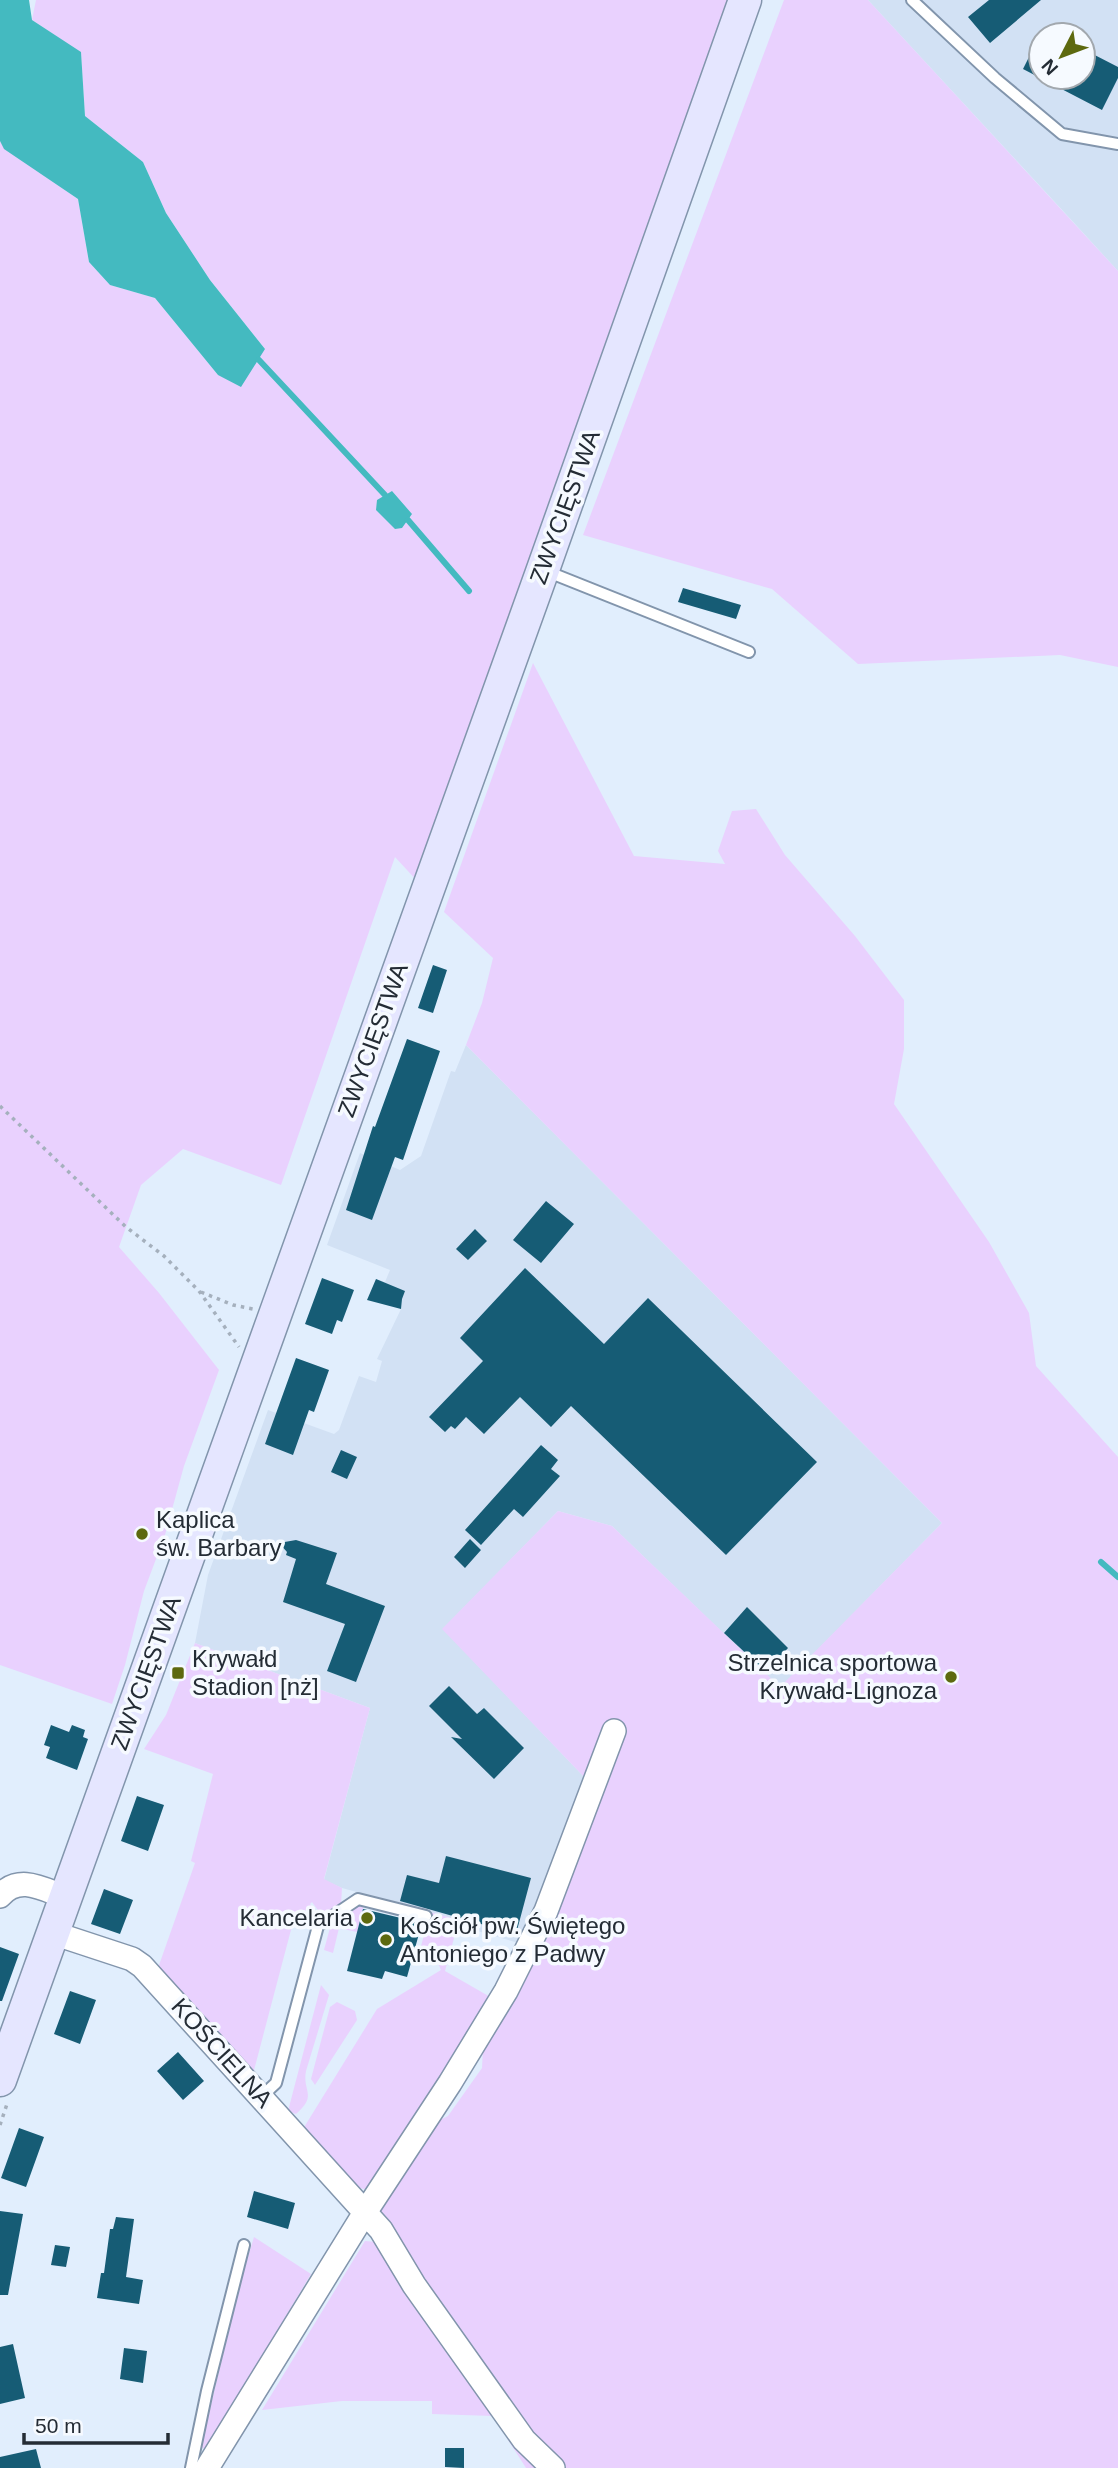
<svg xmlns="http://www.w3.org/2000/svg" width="1118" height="2468" font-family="Helvetica,sans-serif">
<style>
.built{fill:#d2e1f4;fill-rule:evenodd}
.green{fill:#e9d1fe}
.water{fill:#44bac0}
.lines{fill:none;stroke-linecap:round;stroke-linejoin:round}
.stream{stroke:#44bac0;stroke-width:6}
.building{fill:#165c75}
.service-casing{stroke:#8295ac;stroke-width:14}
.minor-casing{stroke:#8295ac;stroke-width:26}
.secondary-casing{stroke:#8295ac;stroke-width:35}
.path{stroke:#a5b0bd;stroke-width:3.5;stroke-dasharray:3.5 5;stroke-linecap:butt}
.service{stroke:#fff;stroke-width:10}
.minor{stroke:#fff;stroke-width:23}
.secondary{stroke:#e5e6ff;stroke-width:32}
.poi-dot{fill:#5d690f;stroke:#f6faff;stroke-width:2.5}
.labels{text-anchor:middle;stroke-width:7;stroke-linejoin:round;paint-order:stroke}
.street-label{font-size:24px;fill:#242c35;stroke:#f6faff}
.poi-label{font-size:24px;fill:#242c35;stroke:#f6faff;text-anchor:start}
</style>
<rect width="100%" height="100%" fill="#e1eefd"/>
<!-- built -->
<path class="built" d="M 868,0 L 1118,0 L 1118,271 L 1076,225 ZM 1041,35 L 1083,35 L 1083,77 L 1041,77 Z
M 466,1045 L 942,1523 L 780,1688 L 612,1526 L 558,1511 L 443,1629 L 586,1779 L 522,1944 L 457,1925 L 458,1920 L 342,1888 L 324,1880 L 370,1708 L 195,1643 L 208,1575 L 268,1410 L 334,1434 L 339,1430 L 359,1376 L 376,1382 L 382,1361 L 377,1359 L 401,1309 L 402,1299 L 373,1287 L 376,1279 L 385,1282 L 390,1270 L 327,1245 L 360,1153 L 400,1170 L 421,1156 L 451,1071 L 455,1072 Z"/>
<!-- green -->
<path class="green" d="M 36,0 L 730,0 L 419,883 L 395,857 L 281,1185 L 183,1149 L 141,1185 L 119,1247 L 159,1293 L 219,1370 L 184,1466 L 165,1535 L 144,1591 L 125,1665 L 112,1704 L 0,1665 L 0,141 L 5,149 L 78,199 L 89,262 L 110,285 L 155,298 L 218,375 L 265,349 L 210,280 L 166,213 L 143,162 L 85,116 L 81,53 L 32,20 Z
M 784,0 L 868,0 L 1118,271 L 1118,667 L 1060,655 L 858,664 L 772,589 L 583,535 Z
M 533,663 L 634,856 L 725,864 L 718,851 L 732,811 L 756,809 L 785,855 L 855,936 L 904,1000 L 904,1049 L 894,1104 L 989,1242 L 1029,1313 L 1036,1366 L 1118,1457 L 1118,2468 L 559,2468 L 539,2448 L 377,2215 L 438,2121 L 448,2116 L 482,2068 L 483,2048 L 586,1779 L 442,1629 L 558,1511 L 612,1526 L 780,1687 L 942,1523 L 466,1045 L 482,1003 L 493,958 L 444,912 Z
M 195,1643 L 370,1708 L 324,1879 L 342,1888 L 341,1904 L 323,1917 L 312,1902 L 310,1904 L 319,1919 L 313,1917 L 311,1924 L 304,1922 L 302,1928 L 292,1926 L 253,2074 L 158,1968 L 195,1863 L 191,1861 L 213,1774 L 144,1749 L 166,1715 Z
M 359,1904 L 364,1905 L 357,1932 L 339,1928 L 333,1953 L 324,1950 L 331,1924 Z
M 430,1912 L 459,1920 L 445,1971 L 492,1998 L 368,2190 L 356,2187 L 303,2129 L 377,2009 L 441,1970 L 434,1954 L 420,1950 Z
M 321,1985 L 329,1995 L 306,2071 C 302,2091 318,2095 296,2114 L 288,2111 Z
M 337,2002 L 355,2011 L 357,2020 L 315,2085 L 311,2079 L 330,2007 Z
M 254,2237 L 311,2274 L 206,2450 L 201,2447 L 239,2287 Z
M 365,2241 L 377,2242 L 543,2468 L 526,2468 L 493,2416 L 432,2414 L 432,2401 L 342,2401 L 262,2410 Z"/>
<!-- water -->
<path class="water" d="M 0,0 L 29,0 L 32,20 L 81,52 L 85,116 L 143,162 L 166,213 L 210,280 L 265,349 L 241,387 L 218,375 L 155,298 L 110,285 L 89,262 L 78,199 L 4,149 L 0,141 Z
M 392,491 L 412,514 L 402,528 L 395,529 L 376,510 L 377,500 Z"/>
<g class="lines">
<!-- stream -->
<path class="stream" d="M 259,360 L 385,495
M 408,520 L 469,591
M 1101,1562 L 1118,1577"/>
</g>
<!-- building -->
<path class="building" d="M 989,0 L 1041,0 L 990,43 L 968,17 Z
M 1041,33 L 1041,77 L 1083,77 L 1083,49 L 1118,67 L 1118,78 L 1102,110 L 1023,69 Z
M 683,588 L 741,605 L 736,619 L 678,602 Z
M 433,965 L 447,970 L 433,1013 L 418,1008 Z
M 407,1039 L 440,1051 L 403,1160 L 395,1157 L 372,1220 L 346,1210 L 373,1126 L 375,1127 Z
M 546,1201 L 574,1224 L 541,1263 L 513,1240 Z
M 475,1229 L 487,1241 L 468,1260 L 456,1249 Z
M 525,1268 L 604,1344 L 648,1298 L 817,1462 L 726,1555 L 571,1406 L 551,1427 L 520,1397 L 484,1434 L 466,1417 L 455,1429 L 451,1426 L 445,1432 L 429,1417 L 483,1361 L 460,1338 Z
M 322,1278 L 354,1290 L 342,1322 L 337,1320 L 332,1334 L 305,1324 Z
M 376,1279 L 405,1291 L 402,1299 L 401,1309 L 367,1300 Z
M 296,1358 L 329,1370 L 314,1412 L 309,1410 L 293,1455 L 265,1444 Z
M 541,1445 L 558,1460 L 551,1469 L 560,1476 L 523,1517 L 514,1509 L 481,1545 L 465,1530 Z
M 341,1450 L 357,1457 L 347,1479 L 331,1472 Z
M 470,1539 L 481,1550 L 465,1568 L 454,1557 Z
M 296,1540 L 337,1553 L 326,1584 L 385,1606 L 356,1682 L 327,1671 L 345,1624 L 283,1602 L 296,1559 L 286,1555 L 287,1552 L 279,1543 Z
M 747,1607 L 788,1648 L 766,1672 L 724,1633 Z
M 449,1686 L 477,1714 L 484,1708 L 524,1748 L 494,1779 L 451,1737 L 462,1739 L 429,1706 Z
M 51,1725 L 69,1732 L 72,1725 L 85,1730 L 83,1737 L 88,1739 L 77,1770 L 46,1758 L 50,1747 L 44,1745 Z
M 137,1796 L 164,1805 L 148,1851 L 121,1841 Z
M 446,1856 L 531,1878 L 516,1934 L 400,1901 L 407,1875 L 439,1883 Z
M 104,1889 L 133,1900 L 120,1934 L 91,1924 Z
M 363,1909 L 422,1923 L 407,1977 L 385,1971 L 382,1979 L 347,1971 Z
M 0,1947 L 19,1954 L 2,2001 L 0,2001 Z
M 70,1991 L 96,2000 L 80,2044 L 54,2034 Z
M 178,2052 L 204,2081 L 183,2100 L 157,2071 Z
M 19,2128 L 44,2137 L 26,2187 L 1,2178 Z
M 254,2191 L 295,2203 L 288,2229 L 247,2217 Z
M 0,2211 L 23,2214 L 8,2295 L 0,2295 Z
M 116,2217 L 134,2219 L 126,2277 L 143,2280 L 139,2304 L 97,2298 L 101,2273 L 104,2273 L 110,2229 L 113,2229 Z
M 55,2245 L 70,2247 L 66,2267 L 51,2265 Z
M 13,2344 L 25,2398 L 0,2404 L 0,2347 Z
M 124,2348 L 147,2351 L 143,2383 L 120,2379 Z
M 445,2448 L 464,2448 L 464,2468 L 445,2467 Z
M 36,2449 L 41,2468 L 0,2468 L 0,2457 Z"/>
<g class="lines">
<defs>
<path id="service" d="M 912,0 L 995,78 L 1062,134 L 1118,144
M 544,575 L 556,575 L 749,652
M 262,2096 L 276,2083 L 318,1926 L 358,1899 L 426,1916
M 191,2468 L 207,2391 L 244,2245"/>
<path id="minor" d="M 0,1896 C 19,1874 43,1889 65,1897
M 53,1933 L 132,1959 L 142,1966 L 381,2230 L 414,2285 L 524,2440 L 553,2468
M 207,2468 L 364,2214 L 450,2083 L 506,1991 L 546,1911 L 614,1731"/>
<path id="secondary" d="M 0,2080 L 541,575 L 745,0"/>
</defs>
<!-- service casing -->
<use href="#service" class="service-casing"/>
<!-- minor casing -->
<use href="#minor" class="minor-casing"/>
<!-- secondary casing -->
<use href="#secondary" class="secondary-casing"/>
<!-- path -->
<path class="path" d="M 0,1106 L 126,1227 L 164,1256 L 199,1291 L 239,1347
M 201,1292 L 233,1305 L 253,1309
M 0,2125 L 7,2104"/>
<!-- service -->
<use href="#service" class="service"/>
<!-- minor -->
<use href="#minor" class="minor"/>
<!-- secondary -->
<use href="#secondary" class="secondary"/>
</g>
<!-- markers -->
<g class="poi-dot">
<circle cx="142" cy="1534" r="7"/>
<rect x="171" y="1666" width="14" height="14" rx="3.5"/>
<circle cx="951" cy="1677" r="7"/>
<circle cx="367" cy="1918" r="7"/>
<circle cx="386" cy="1940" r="7"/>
</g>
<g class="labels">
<!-- street labels -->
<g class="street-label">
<text transform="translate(565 507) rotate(-70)" y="8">ZWYCIĘSTWA</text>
<text transform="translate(373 1040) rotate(-70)" y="8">ZWYCIĘSTWA</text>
<text transform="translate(146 1673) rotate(-70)" y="8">ZWYCIĘSTWA</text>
<text transform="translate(222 2053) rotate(48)" y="8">KOŚCIELNA</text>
</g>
<!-- poi labels -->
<g class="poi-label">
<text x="156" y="1528">Kaplica<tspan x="156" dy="28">św. Barbary</tspan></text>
<text x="192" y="1667">Krywałd<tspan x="192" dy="28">Stadion [nż]</tspan></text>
<text x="937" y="1671" text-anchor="end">Strzelnica sportowa<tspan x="937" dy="28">Krywałd-Lignoza</tspan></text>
<text x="353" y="1926" text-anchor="end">Kancelaria</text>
<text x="400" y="1934">Kościół pw. Świętego<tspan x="400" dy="28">Antoniego z Padwy</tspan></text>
</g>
</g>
<!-- north arrow -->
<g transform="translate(1062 56) rotate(228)"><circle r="33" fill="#f6faff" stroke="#a2a8ae" stroke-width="2"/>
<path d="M0-5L12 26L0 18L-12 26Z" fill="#5d690f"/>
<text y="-10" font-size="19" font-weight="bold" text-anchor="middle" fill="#242c35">N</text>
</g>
<!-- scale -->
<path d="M24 2433v10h144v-10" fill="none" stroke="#242c35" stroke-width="3.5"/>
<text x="35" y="2433" font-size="21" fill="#242c35" stroke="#f6faff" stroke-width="5" paint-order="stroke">50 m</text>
</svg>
